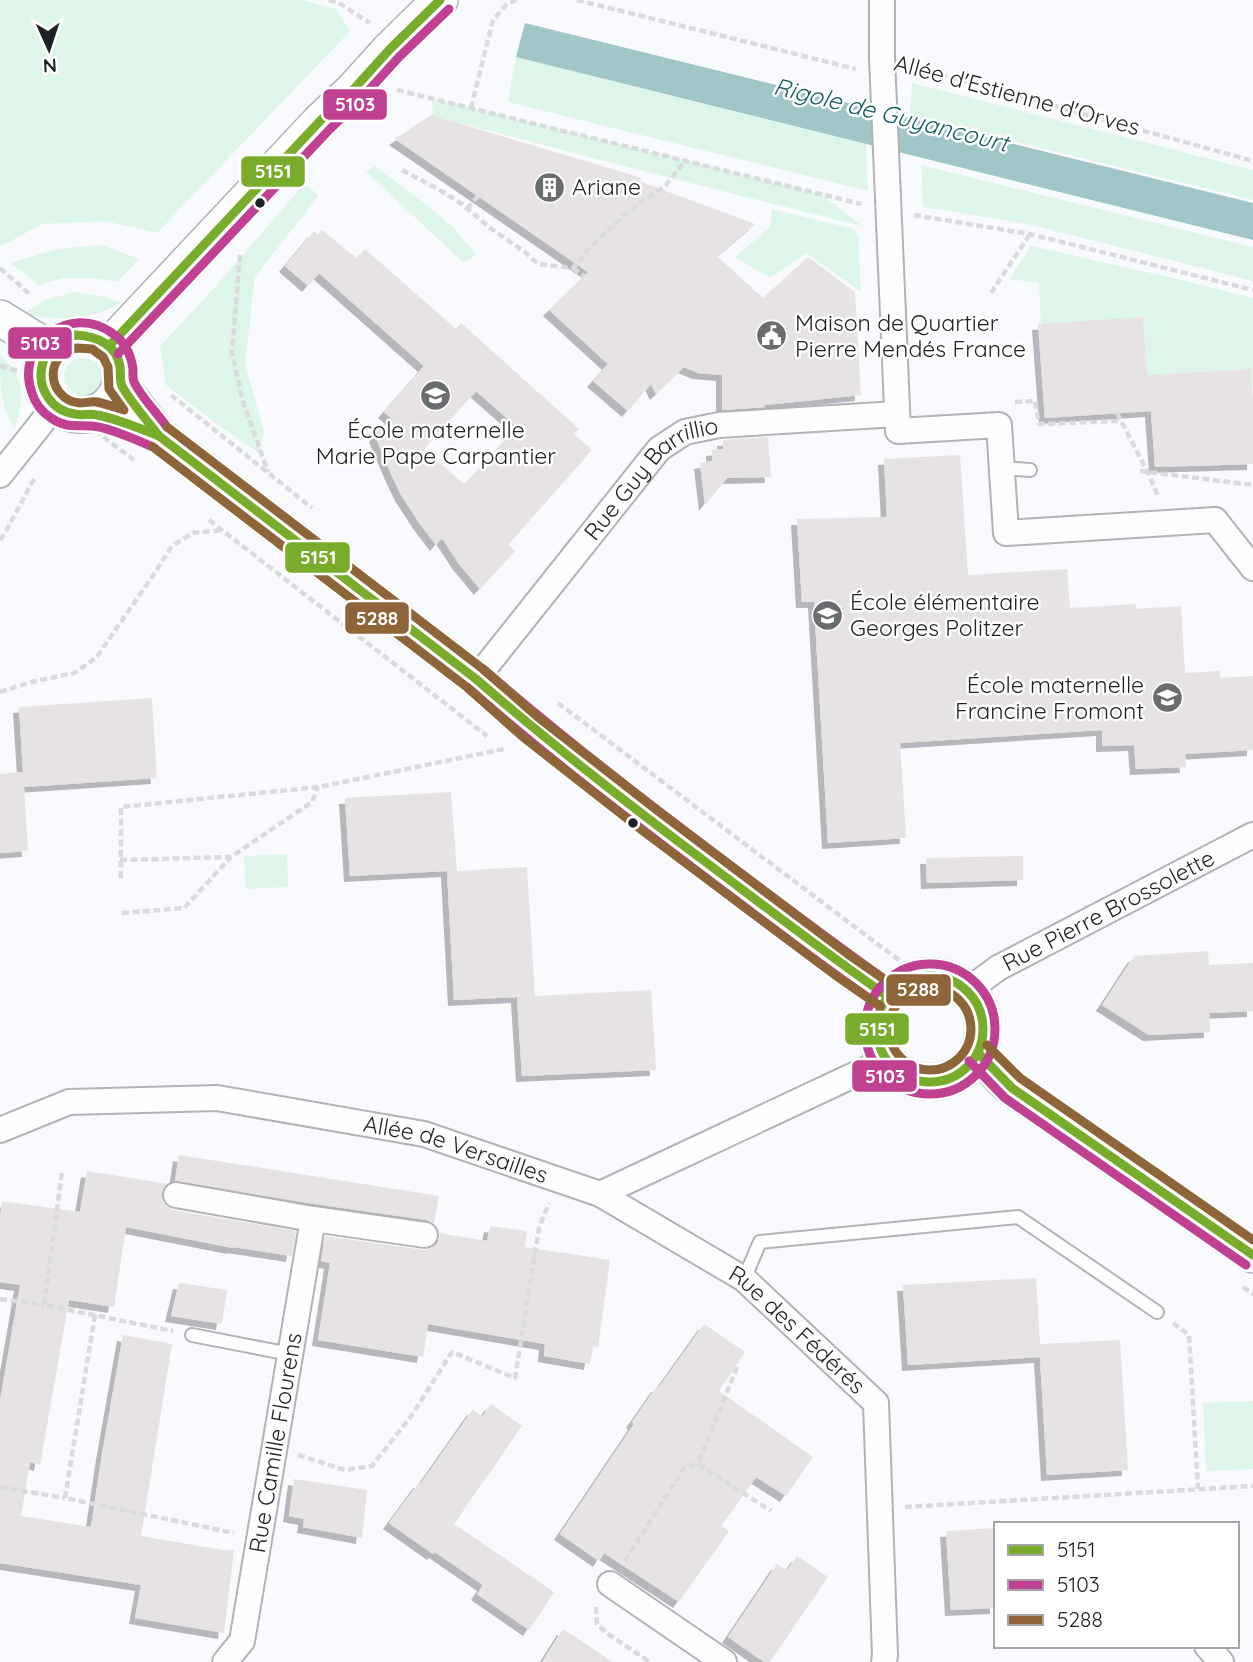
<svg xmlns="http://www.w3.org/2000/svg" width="1253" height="1662" font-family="Quicksand,sans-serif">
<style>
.green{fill:#def6ea}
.water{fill:#a0c6c7}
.building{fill:#e7e2e3;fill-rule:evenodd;filter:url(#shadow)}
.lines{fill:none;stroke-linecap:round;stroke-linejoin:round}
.lane-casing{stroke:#b1b3b6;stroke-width:16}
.street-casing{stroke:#b1b3b6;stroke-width:28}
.secondary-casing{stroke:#b1b3b6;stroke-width:38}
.path{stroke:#dadbdc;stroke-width:4.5;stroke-dasharray:7 3.5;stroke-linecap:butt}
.lane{stroke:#fefeff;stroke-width:12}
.street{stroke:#fefeff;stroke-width:24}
.secondary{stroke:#fefeff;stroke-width:35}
.bus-1-casing{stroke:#fff;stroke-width:14}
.bus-2-casing{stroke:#fff;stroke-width:14}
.bus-3-casing{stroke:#fff;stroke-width:14}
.bus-1{stroke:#79ac2b;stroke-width:9}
.bus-2{stroke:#c04191;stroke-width:9}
.bus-3{stroke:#8e6539;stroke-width:9}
.bus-dot{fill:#1e2124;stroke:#fff;stroke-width:2.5}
.labels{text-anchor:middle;stroke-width:5;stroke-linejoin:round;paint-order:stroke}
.street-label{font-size:23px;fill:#1e2124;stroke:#fff}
.poi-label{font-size:23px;fill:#1e2124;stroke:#fff;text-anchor:start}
.water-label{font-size:24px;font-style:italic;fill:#145e60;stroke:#fff}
.line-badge{stroke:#fff;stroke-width:2.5}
.badge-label{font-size:19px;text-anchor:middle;font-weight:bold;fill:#fff}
</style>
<defs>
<filter id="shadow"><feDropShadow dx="-6" dy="6" stdDeviation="0" flood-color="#0004"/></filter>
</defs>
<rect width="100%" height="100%" fill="#f8fafd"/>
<!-- green -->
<path class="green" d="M 0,0 L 301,0 L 336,9 L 350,31 L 157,233 L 105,221 L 42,224 L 0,247 Z
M 516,57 L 866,144 L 868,191 L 508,102 Z
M 912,83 L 1253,170 L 1253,200 L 910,116 Z
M 432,98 L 821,194 L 862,226 L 647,172 L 433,116 Z
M 921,165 L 1253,247 L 1253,281 L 1032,225 L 923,207 Z
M 375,166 L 415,196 L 452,226 L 476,255 L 464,263 L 366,172 Z
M 304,184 L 319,195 L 255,277 L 245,363 L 264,432 L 259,453 L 214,422 L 166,385 L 160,346 L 207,296 Z
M 772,209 L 854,229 L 858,236 L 861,292 L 806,253 L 770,278 L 735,257 L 770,227 Z
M 101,245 L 140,259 L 117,282 L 93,278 L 63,278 L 39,285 L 10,263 L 58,249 Z
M 1031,246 L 1173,278 L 1253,298 L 1253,398 L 1251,369 L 1147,375 L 1143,318 L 1041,324 L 1039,283 L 1009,279 Z
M 74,292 L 105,297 L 121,303 C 89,321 60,321 24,314 L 45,300 Z
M 0,354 C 5,360 11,366 15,372 C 26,389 20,411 15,428 C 0,412 0,378 0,354 Z
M64 377a19 19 0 1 1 38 0a19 19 0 1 1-38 0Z
M 287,854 L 288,887 L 246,889 L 244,856 Z
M 1253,1401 L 1253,1469 L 1206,1471 L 1203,1403 Z"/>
<!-- water -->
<path class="water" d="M 525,23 L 1253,203 L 1253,240 L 516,57 Z"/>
<!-- building -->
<path class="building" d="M 431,115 L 642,178 L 639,181 L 755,224 L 717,256 L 763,298 L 808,257 L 855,292 L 861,395 L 765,405 L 765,407 L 722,410 L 722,375 L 698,373 L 684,367 L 656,394 L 651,384 L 628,411 L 593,381 L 608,364 L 549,310 L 588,272 L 395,139 Z
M 322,230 L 356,258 L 365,249 L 456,329 L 461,323 L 579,429 L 574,434 L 592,450 L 508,545 L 515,551 L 480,589 L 459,564 L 442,538 L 436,545 L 420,524 L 401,495 L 391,474 L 375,436 L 391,418 L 384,412 L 424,366 L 319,273 L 308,286 L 285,266 L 314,231 L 318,235 ZM 476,391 L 517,427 L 465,485 L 424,449 Z
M 1143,317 L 1147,375 L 1251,369 L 1253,398 L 1253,464 L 1155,467 L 1151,411 L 1045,418 L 1038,324 Z
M 768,437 L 771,477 L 727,478 L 705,505 L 700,463 L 712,461 L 712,450 L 723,449 L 723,440 Z
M 960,455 L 968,575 L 1067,569 L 1070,608 L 1136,604 L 1136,609 L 1181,606 L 1185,673 L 1220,671 L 1220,678 L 1253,676 L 1253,750 L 1185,754 L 1186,767 L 1136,769 L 1134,745 L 1102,746 L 1102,730 L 900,743 L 906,838 L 828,843 L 814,602 L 802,602 L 797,519 L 887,517 L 884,459 Z
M 152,698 L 157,778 L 24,787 L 19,707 Z
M 23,772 L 28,851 L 0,853 L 0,774 Z
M 451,792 L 457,871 L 527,867 L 535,996 L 651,990 L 656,1070 L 522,1076 L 517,997 L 454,1000 L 447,871 L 350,876 L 345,798 Z
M 1023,856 L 1023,880 L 927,883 L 926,858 Z
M 1208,951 L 1209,965 L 1253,963 L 1253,1011 L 1209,1013 L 1210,1032 L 1149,1035 L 1102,1005 L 1134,956 Z
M 179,1155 L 439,1196 L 434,1224 L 427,1220 L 315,1204 L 175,1181 Z
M 87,1171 L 167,1184 L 162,1192 L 162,1199 L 166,1206 L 173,1210 L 296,1231 L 292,1256 L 233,1247 L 233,1248 L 126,1227 L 114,1307 L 69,1300 L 40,1465 L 30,1462 L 21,1516 L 91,1527 L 102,1454 L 123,1335 L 172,1344 L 141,1536 L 222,1550 L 234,1550 L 224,1633 L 135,1618 L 141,1585 L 0,1563 L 0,1401 L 20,1285 L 0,1282 L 0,1219 L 2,1201 L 80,1212 Z
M 490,1226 L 527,1231 L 525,1247 L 610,1260 L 598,1348 L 593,1346 L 590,1364 L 544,1356 L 545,1344 L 428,1324 L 423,1357 L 318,1340 L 330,1263 L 321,1261 L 325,1236 L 424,1250 L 430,1249 L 436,1245 L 440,1238 L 439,1233 L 487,1241 Z
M 1036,1278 L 1040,1344 L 1120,1340 L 1128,1470 L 1047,1475 L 1040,1357 L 908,1365 L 903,1285 Z
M 179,1283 L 227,1290 L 222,1324 L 171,1316 Z
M 704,1324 L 745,1352 L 719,1391 L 813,1457 L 786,1496 L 756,1477 L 721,1526 L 729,1531 L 679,1602 L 604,1553 L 599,1561 L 560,1534 L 634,1424 L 632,1422 L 657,1386 L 659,1387 Z
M 491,1404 L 522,1426 L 454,1524 L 554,1592 L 529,1630 L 477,1594 L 483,1585 L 435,1552 L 433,1554 L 389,1523 L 419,1482 L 421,1483 L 473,1409 L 482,1417 Z
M 294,1479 L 367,1490 L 362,1538 L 303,1527 L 304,1519 L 289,1516 Z
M 996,1528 L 996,1608 L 951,1610 L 946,1531 Z
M 797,1556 L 828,1577 L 770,1662 L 764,1662 L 728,1637 L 777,1564 L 787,1570 Z
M 563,1629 L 613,1662 L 542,1662 Z"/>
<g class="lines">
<defs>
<path id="lane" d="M 1002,468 L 1030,470
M 744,1279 L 760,1242 L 1018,1217 L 1157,1312
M 192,1335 L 290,1354"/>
<g id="street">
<path d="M 882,0 L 882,58 L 898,431 L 999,425 L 1006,533 L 1215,520 L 1253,568"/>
<path d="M 0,475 L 55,406"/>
<path id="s1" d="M 476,679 L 659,449 L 685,432 L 719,425 L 897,414"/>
<path id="s2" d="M 967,991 L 998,968 L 1253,835"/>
<path id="s3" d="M 0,1130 L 69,1102 L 217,1098 L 424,1134 L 600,1194 L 744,1279 L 876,1403 L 885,1655 L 884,1662"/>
<path d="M 600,1194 L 886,1060"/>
<path d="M 176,1195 L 313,1219"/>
<path d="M 610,1584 L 724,1662"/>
<path d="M 1207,1646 L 1221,1662"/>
<path id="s4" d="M 225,1662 L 242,1641 L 313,1219 L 425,1235"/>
</g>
<path id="secondary" d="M 0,318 L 50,349
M41 375a40 40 0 1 1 80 0a40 40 0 1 1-80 0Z
M 109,346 L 321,120 L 352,91 L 390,49 L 440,0
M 120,385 L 159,436 L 476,679 L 531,727 L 651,821 L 842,965 L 887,996
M877 1029a53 53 0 1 1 106 0a53 53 0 1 1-106 0Z
M 978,1053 L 1004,1081 L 1012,1088 L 1253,1255"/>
</defs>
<!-- lane casing -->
<use href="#lane" class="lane-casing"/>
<!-- street casing -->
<use href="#street" class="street-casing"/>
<!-- secondary casing -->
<use href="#secondary" class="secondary-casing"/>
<!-- path -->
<path class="path" d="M 329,0 L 337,2 L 370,23
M 577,0 L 856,69
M 910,66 L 1253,161
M 397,90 L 861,204
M 471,108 L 493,20 L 507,4 L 516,0
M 402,170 L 436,188 L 462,204 L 490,228 L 525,252 L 538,264 L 573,268 L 591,246 L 630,210 L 666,185 L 685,161
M 467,209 L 478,196
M 914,215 L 1030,234 L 1253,290
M 240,255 L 232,353 L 243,402 L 268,472
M 0,268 L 32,296
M 573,268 L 584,276
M 991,293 L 1030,234
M 0,366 L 19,371
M 171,395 L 312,508
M 1015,402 L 1035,401 L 1039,424 L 1121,421
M 1117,413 L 1148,473 L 1158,496
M 81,415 L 106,439 L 134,460
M 1140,471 L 1253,485
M 209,520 L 487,736
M 0,540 L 6,531 L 35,477
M 0,692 L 31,682 L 74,673 L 96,658 L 154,574 L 172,546 L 193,533 L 222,530
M 558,703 L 920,976
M 120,860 L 231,857 L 312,802 L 318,787
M 121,878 L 121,807 L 319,787 L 504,749
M 122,913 L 184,908 L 231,857
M 62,1173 L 44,1305 L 173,1331
M 1243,1287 L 1253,1294
M 0,1299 L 44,1305
M 95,1315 L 65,1498 L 234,1533
M 1173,1323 L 1189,1335 L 1198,1489
M 737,1367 L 698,1464 L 771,1511
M 298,1455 L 345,1470 L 372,1466 L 412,1415 L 452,1352 L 515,1378 L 539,1228 L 549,1203
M 0,1487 L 65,1498
M 905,1507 L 1253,1486
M 625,1561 L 684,1468 L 698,1464
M 596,1607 L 597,1624 L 608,1634 L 650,1662"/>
<!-- lane -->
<use href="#lane" class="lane"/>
<!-- street -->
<use href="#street" class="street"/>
<!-- secondary -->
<use href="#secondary" class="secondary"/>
<defs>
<path id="bus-1" d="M 76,335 C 97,336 117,345 120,367 C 121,375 119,382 123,388 C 133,405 147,420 159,436 C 139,428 118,419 97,415 C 89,413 82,416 75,414 C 52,411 37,389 42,366 C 46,348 59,339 76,335 Z
M 109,346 L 321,120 L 352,91 L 390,49 L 440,0
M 159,436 L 476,679
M 159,436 L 476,679
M 476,679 C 553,746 633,808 715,869 C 772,912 828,955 887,996
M877 1029a53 53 0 1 1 106 0a53 53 0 1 1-106 0Z
M 978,1053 L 1012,1088 L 1253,1255"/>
<path id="bus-2" d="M 118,354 L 330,129 L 360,100 L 399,57 L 449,9
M 153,447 C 137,440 108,427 92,426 C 76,425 65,428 51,418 C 42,412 35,403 32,393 C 14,344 70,303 112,333 C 124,341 131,354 133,369 C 133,374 132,379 135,384 C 143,399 157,413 167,427
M 483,669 C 562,737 643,800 726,862 C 782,904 837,946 894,986
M 468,688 C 544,755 624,816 705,877 C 763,921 820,965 880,1006
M865 1029a65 65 0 1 1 130 0a65 65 0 1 1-130 0Z
M 969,1061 L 1005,1098 L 1246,1265"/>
<path id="bus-3" d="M 77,348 L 92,349 L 103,357 L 108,367 L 109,389 L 124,410 C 115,407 106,404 97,402 C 91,401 86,403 80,403 C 63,402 50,386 54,368 C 57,356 66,350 77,348 Z
M 167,427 L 483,669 L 539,718 L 658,811 L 849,955 L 894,986
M 153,447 L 468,688 L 523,737 L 643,831 L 835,975 L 880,1006
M889 1029a41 41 0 1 1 82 0a41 41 0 1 1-82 0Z
M 987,1045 L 1020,1078 L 1253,1240"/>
</defs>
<!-- bus-1 casing -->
<use href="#bus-1" class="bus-1-casing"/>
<!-- bus-2 casing -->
<use href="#bus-2" class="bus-2-casing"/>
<!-- bus-3 casing -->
<use href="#bus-3" class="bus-3-casing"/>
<!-- bus-1 -->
<use href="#bus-1" class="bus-1"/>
<!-- bus-2 -->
<use href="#bus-2" class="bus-2"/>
<!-- bus-3 -->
<use href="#bus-3" class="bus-3"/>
</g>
<!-- icons -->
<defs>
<symbol id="building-disc" viewBox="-11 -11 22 22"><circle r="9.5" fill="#6a6d70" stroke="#fff"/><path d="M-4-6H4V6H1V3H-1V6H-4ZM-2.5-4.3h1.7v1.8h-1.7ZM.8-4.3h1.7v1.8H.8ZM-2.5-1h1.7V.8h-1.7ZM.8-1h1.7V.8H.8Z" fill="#fff"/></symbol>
<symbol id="civic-disc" viewBox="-11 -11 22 22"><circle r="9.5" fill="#6a6d70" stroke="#fff"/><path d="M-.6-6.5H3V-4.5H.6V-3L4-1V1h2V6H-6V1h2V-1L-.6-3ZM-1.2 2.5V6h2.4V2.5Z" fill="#fff"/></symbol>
<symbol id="school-disc" viewBox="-11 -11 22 22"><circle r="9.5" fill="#6a6d70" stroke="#fff"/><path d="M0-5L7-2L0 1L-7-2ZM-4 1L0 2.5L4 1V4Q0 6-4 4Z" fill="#fff"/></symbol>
</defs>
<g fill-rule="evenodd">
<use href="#building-disc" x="532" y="170" width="35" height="35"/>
<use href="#civic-disc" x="754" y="318" width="35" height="35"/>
<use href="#school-disc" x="418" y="378" width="35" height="35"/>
<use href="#school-disc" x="810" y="598" width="35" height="35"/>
<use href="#school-disc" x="1150" y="680" width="35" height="35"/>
</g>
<!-- markers -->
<g class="bus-dot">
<circle cx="260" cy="203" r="6"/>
<circle cx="633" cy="823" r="6"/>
</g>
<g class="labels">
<!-- street labels -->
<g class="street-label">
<text transform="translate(1017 95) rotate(15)" y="8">Allée d'Estienne d'Orves</text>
<text dy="8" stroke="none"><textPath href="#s1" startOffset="270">Rue Guy Barrillio</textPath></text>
<text dy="8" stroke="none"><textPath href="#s2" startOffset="163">Rue Pierre Brossolette</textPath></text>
<text dy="8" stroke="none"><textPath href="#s3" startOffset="467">Allée de Versailles</textPath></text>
<text dy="8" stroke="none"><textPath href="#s3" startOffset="859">Rue des Fédérés</textPath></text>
<text dy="8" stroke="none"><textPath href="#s4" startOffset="228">Rue Camille Flourens</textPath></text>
</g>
<!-- poi labels -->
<g class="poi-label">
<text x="572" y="195">Ariane</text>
<text x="795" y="331">Maison de Quartier<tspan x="795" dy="26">Pierre Mendés France</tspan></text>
<text x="436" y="438" text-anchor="middle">École maternelle<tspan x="436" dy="26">Marie Pape Carpantier</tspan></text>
<text x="850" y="610">École élémentaire<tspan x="850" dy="26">Georges Politzer</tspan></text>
<text x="1144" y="693" text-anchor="end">École maternelle<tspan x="1144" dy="26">Francine Fromont</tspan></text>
</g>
<!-- water labels -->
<g class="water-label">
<text transform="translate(891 115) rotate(14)" y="8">Rigole de Guyancourt</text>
</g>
</g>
<g class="line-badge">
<rect x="322" y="88" width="66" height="33" rx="7" fill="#c04191"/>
<rect x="240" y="155" width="66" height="33" rx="7" fill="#79ac2b"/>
<rect x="7" y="326" width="66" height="34" rx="7" fill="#c04191"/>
<rect x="284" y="541" width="67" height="33" rx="7" fill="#79ac2b"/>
<rect x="344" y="601" width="66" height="34" rx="7" fill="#8e6539"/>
<rect x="885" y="973" width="67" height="34" rx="7" fill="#8e6539"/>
<rect x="844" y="1012" width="66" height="34" rx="7" fill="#79ac2b"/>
<rect x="851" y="1059" width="67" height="34" rx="7" fill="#c04191"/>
</g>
<g class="badge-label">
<text x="355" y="111">5103</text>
<text x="273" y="178">5151</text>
<text x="40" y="350">5103</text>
<text x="318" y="564">5151</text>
<text x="377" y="625">5288</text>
<text x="918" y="996">5288</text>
<text x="877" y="1036">5151</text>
<text x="885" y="1083">5103</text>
</g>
<!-- legend -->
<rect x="994" y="1522" width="245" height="126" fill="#ffffff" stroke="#a5a6a7" stroke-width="2"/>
<rect x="1008" y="1545" width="35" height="10" fill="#79ac2b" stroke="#a5a6a7" stroke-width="2"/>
<text x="1057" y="1557" font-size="21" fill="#1e2124">5151</text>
<rect x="1008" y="1580" width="35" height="10" fill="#c04191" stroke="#a5a6a7" stroke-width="2"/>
<text x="1057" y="1592" font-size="21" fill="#1e2124">5103</text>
<rect x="1008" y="1615" width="35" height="10" fill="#8e6539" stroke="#a5a6a7" stroke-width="2"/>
<text x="1057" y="1627" font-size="21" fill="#1e2124">5288</text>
<!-- north arrow -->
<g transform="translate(49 49) rotate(177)" stroke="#ffffff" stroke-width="5" paint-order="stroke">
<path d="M0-5L12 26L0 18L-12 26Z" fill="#1e2124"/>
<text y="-10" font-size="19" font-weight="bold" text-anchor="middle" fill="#1e2124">N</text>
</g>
</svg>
